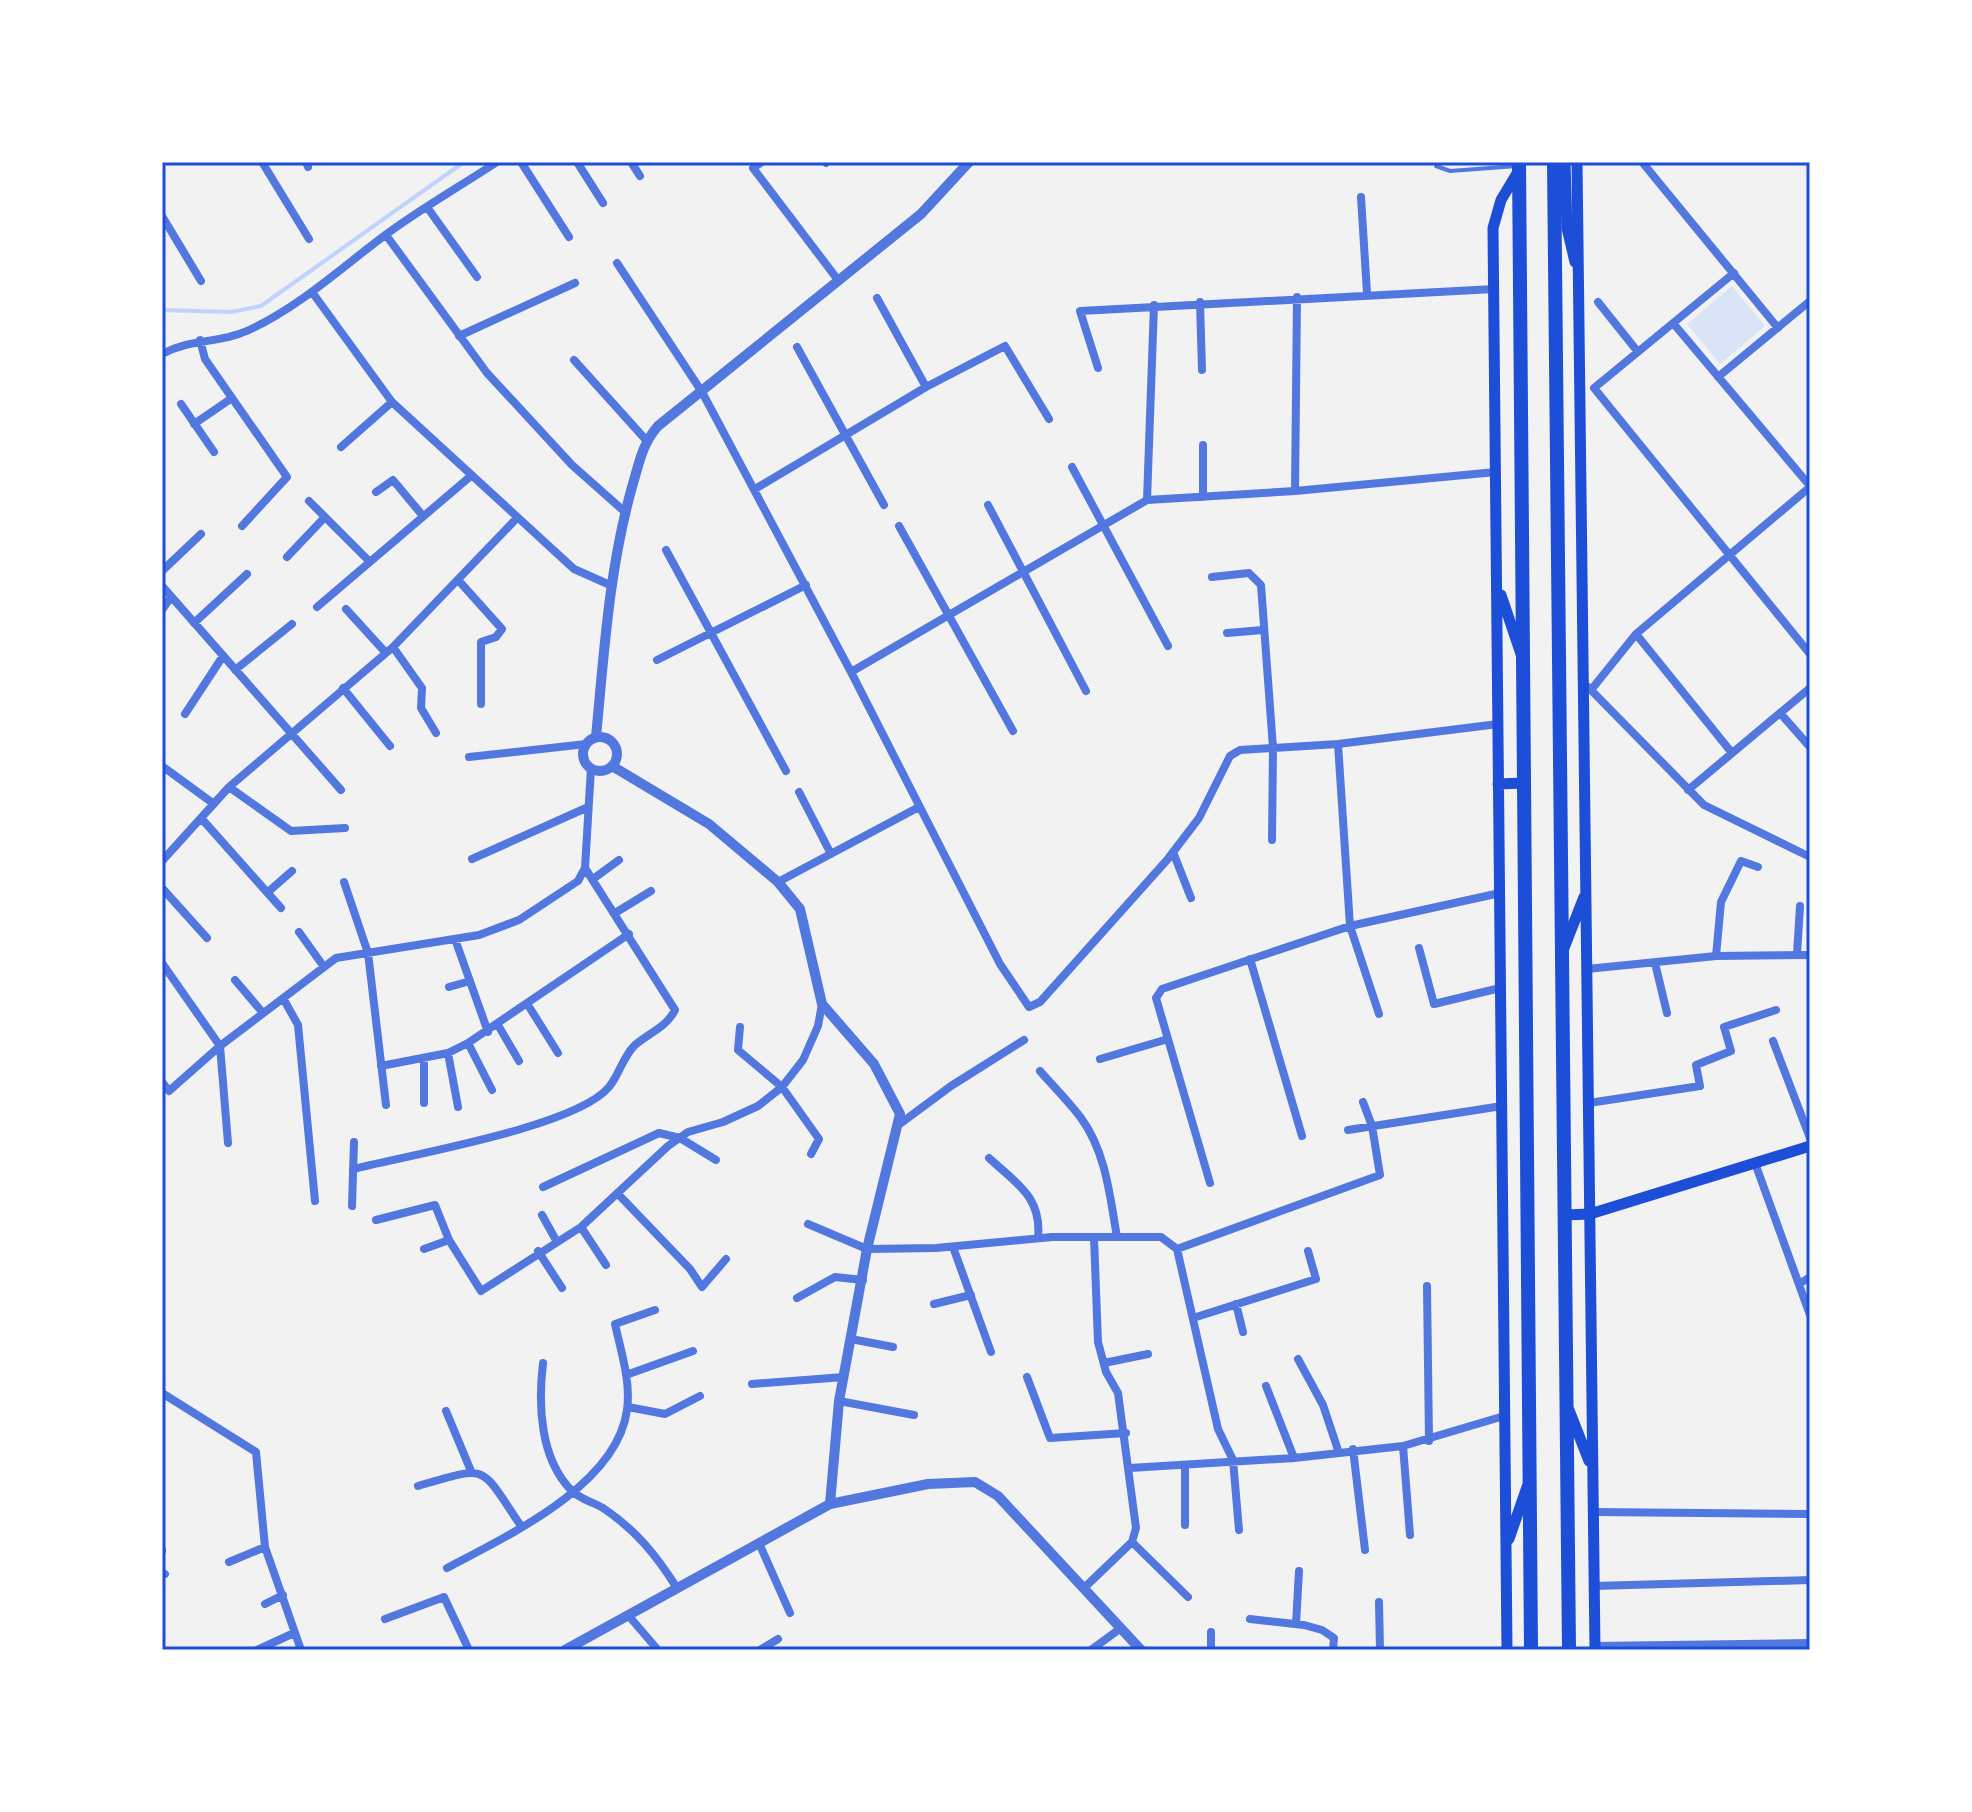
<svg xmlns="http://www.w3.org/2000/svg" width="1972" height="1812" font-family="Arial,sans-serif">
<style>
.green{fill:#dbe4f7}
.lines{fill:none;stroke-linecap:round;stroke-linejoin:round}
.stream{stroke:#bfd3fe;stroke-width:4}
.service{stroke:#5277de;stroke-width:4}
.minor{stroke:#5277de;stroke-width:8}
.tertiary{stroke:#5277de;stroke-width:10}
.secondary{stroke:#1d4ed8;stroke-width:11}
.trunk{stroke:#1d4ed8;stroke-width:14}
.neatline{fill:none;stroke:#1d4ed8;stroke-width:3}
</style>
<rect width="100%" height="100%" fill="#f2f2f2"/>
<!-- green -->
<path class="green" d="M 1732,286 L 1765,326 L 1720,364 L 1687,324 Z"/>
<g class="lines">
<!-- stream -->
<path class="stream" d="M 162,310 L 231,312 L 261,306 L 464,162"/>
<!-- service -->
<path class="service" d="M 1436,162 L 1436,166 L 1450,171 L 1517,166"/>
<!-- minor -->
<path class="minor" d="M 262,162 L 309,239
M 306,162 L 308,167
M 521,162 L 569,237
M 577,162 L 603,203
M 631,162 L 640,176
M 762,162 L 753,168 L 838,280
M 825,162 L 826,163
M 1642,162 L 1778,328
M 1361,197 L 1367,293
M 427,207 L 477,277
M 162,216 L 201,281
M 386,235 L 487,373 L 572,465 L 625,512
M 617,263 L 702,392 L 851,672 L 1000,964 L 1029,1007 L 1040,1002 L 1167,860 L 1199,818 L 1230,756 L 1240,750 L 1338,744 L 1498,724
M 1734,273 L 1594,388 L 1810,654
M 312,292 L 392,402 L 574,569 L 610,585
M 877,298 L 926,387
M 1200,302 L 1202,370
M 1598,302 L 1638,352
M 1673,323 L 1810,486
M 459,336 L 575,283
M 200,340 L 205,359 L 287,477 L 242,526
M 797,347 L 884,505
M 162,354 C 192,338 219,344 249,330 C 299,307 341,268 384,236 C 420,209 459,187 497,162
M 574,360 L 646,440
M 1098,368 L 1080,311 L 1494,289
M 1718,377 L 1810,301
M 181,404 L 214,452
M 194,424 L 232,398
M 341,447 L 392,402
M 1072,467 L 1168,646
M 755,489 L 926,387 L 1005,346 L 1049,419
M 1295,491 L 1297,297
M 376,492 L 393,480 L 423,516
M 1203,497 L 1203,445
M 1147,500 L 1154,305
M 309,501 L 370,562
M 988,505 L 1086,691
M 899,526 L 1013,731
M 666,550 L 786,771
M 287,557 L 325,517
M 162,571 L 201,534
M 1212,577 L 1249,573 L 1261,585 L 1273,748 L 1272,840
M 459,581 L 502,629 L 496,637 L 481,642 L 481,704
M 162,586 L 341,790
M 317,607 L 472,475
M 346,609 L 386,653
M 162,610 L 171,597
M 194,623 L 247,574
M 1227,633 L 1263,630
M 1636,634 L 1732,753
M 393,647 L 422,688 L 421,708 L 436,733
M 657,660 L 806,585
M 235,670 L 292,624
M 851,672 L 1147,500 L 1295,491 L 1496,472
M 1588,687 L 1704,805 L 1810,857
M 343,688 L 390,746
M 1591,690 L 1636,634 L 1810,487
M 1780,713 L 1810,747
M 185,714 L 223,656
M 1338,744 L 1350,926 L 1379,1014
M 469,757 L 586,744
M 162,766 L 214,804
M 229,787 L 291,831 L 345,828
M 1688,790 L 1810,688
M 799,792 L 831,854
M 201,818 L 281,908
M 1173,852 L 1191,898
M 472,859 L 586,808
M 162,861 L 229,787 L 393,647 L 517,518
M 593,879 L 619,860
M 344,882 L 368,953 L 386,1105
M 778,882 L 919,807
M 162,888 L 207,938
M 268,892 L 292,871
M 615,913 L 651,891
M 299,932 L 324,967
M 455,939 L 488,1032
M 1419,948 L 1434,1004 L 1500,988
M 1797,954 L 1800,906
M 1716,956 L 1721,902 L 1741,861 L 1758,867
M 1250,959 L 1302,1136
M 162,963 L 220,1046 L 228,1143
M 1655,963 L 1667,1013
M 1587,969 L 1716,956 L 1810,955
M 235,980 L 263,1013
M 449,987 L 470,981
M 283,998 L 298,1025 L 315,1201
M 528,1005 L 558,1053
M 498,1025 L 519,1061
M 740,1027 L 738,1050 L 782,1087 L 819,1139 L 811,1154
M 1773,1041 L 1810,1138
M 468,1043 L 492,1090
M 448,1053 L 458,1107
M 424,1058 L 424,1103
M 1100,1059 L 1168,1039
M 381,1066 L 448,1053 L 468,1043 L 629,934
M 1040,1071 C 1054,1087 1069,1102 1081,1118 C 1106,1152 1110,1197 1117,1237
M 162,1082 L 169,1091 L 220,1046 L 336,958 L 479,935 L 519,920 L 578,881 L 585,868 L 591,768
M 1589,1103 L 1700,1086 L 1696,1065 L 1731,1051 L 1724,1027 L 1776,1010
M 897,1126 L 951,1086 L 1024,1040
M 1348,1130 L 1502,1106
M 989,1158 C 1017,1184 1042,1197 1038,1238
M 1755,1163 L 1810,1315
M 353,1169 C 408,1155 576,1127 609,1087 C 619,1075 622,1059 634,1046 C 648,1033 666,1028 675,1010 L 585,868
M 1210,1183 L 1156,998 L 1162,989 L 1350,926 L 1500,893
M 543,1187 L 659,1133 L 680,1138 L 716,1160
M 618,1194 L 690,1269 L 702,1287 L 726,1259
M 352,1206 L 354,1142
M 542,1215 L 557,1242
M 376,1220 L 435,1205 L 449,1240 L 481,1291 L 581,1227 L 668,1146 L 688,1132 L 723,1122 L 758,1106 L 782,1087 L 803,1060 L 818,1026 L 822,1004
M 808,1224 L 867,1249 L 936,1248 L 1052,1237 L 1161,1237 L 1177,1249 L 1380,1175 L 1372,1126 L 1363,1102
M 581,1227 L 606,1265
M 953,1247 L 991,1352
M 424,1249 L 449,1240
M 1177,1249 L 1218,1429 L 1233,1460 L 1239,1530
M 538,1251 L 562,1288
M 1799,1284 L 1810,1277
M 1427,1286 L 1429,1441
M 797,1298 L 835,1277 L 863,1280
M 934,1304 L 971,1295
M 1236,1304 L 1243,1332
M 1193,1318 L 1316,1279 L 1308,1251
M 851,1339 L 893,1347
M 1298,1359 L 1323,1405 L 1339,1453
M 543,1363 C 538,1405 540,1458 571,1490 C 579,1499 593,1502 603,1508 C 636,1530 656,1555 677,1588
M 1104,1363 L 1148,1354
M 626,1375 L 693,1351
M 1027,1377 L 1050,1438 L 1126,1433
M 752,1384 L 844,1377
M 1266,1386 L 1294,1458
M 162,1393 L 256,1452 L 265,1547 L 301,1650
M 839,1401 L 914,1415
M 628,1407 L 665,1414 L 700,1396
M 446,1411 L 471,1471
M 1403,1446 L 1410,1535
M 1353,1449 L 1365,1550
M 1130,1468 L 1294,1458 L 1403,1446 L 1504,1416
M 418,1486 C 490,1465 479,1464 521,1526
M 1593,1512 L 1810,1514
M 1185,1525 L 1185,1465
M 1132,1542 L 1188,1597
M 759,1543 L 790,1613
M 162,1551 L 162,1550
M 229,1562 L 265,1547
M 447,1568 C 509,1535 617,1485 627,1410 C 631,1381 621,1352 615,1324 L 655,1310
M 162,1572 L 165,1574
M 1594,1586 L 1810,1580
M 1084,1588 L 1132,1542 L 1136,1528 L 1118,1393 L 1106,1372 L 1098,1342 L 1094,1238
M 1379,1602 L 1380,1650
M 265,1604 L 283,1595
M 628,1615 L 658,1650
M 385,1619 L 444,1597 L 469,1650
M 1250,1619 L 1304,1625 L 1322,1630 L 1334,1638 L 1333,1650
M 1296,1624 L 1299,1571
M 1594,1646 L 1810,1643
M 257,1650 L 294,1633
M 760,1650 L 778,1639
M 1091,1650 L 1121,1628
M 1211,1650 L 1211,1632"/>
<!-- tertiary -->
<path class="tertiary" d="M 596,737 C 604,653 609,569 632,487 C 639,464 642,444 658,426 L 921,214 L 969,162
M583 754a17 17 0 1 1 34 0a17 17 0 1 1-34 0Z
M 612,766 L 709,824 L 778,882 L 800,909 L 822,1004 L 874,1064 L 900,1114 L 867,1249 L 839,1401 L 830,1504
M 565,1650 L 830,1504 L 928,1484 L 975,1482 L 998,1496 L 1141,1650"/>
<!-- secondary -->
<path class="secondary" d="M 1565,162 L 1567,228 L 1575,262
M 1577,162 L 1595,1650
M 1501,595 L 1521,654
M 1498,784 L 1523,783
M 1564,948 L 1584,897
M 1565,1215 L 1590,1214 L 1810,1146
M 1569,1410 L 1589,1461
M 1509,1539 L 1527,1487
M 1507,1650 L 1493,228 L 1501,200 L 1519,170"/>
<!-- trunk -->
<path class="trunk" d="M 1519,162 L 1531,1650
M 1554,162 L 1569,1650"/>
</g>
<!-- border -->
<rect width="1972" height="1812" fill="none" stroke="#ffffff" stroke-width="328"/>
<rect x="164" y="164" width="1644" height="1484" class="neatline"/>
</svg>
